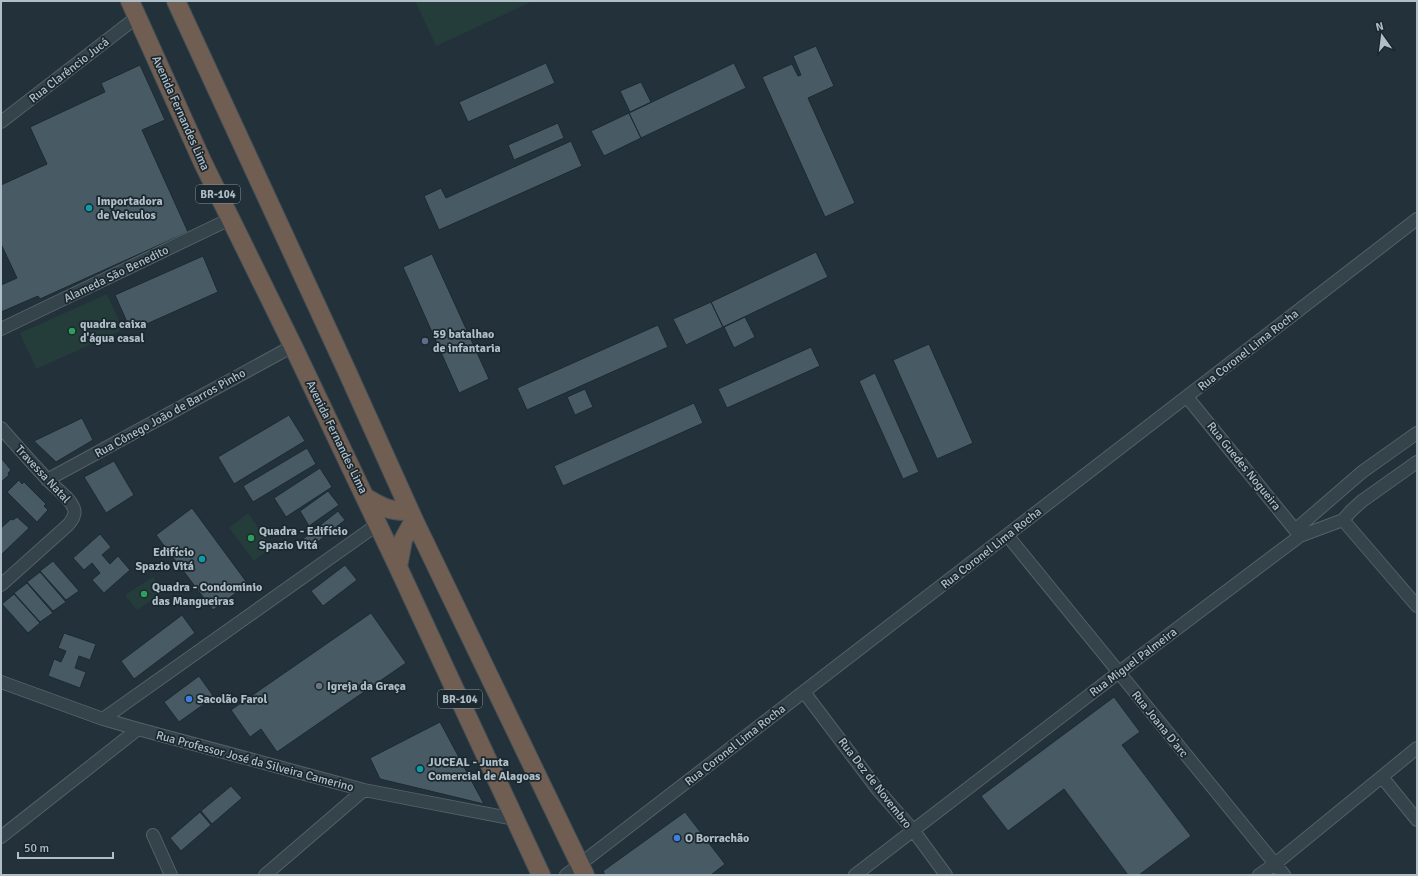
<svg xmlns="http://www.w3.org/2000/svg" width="1418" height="876" font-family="Signika,sans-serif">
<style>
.green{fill:#253d3a}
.building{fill:#485a64;stroke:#1d2a31}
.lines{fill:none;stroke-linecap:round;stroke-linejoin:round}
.minor-casing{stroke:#536168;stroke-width:14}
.highway-casing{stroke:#404e55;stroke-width:20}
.minor{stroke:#35434b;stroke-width:12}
.highway{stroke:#715e52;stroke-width:18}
.culture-dot{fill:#0f9aa8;stroke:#1b282f;stroke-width:1.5}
.leisure-dot{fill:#2e9e5b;stroke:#1b282f;stroke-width:1.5}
.service-dot{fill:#5c6f8a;stroke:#1b282f;stroke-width:1.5}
.worship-dot{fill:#6b7280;stroke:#1b282f;stroke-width:1.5}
.shop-dot{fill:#3f7fe0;stroke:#1b282f;stroke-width:1.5}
.labels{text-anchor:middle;stroke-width:3.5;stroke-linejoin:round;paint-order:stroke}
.shield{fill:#1b282f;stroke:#839199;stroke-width:1}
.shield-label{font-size:11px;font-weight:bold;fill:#b0bec7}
.street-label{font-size:12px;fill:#b0bec7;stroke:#1b282f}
.poi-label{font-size:12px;font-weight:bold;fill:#b0bec7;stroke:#1b282f;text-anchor:start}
</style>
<rect width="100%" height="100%" fill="#22313a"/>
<!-- green -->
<path class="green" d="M 415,1 L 533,1 L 436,46 Z
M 107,294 L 123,330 L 36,369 L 20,333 Z
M 248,513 L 272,547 L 254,561 L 229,528 Z
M 153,577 L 164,592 L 137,610 L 125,595 Z"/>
<!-- building -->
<path class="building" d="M 816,46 L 834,86 L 808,98 L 855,203 L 825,217 L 762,77 L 792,64 L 798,76 L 801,75 L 793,56 Z
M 546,63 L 555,83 L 468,122 L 459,102 Z
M 734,63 L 746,88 L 641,138 L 629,113 Z
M 140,65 L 165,120 L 142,130 L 188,232 L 40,299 L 38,296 L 1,312 L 1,285 L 17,278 L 1,244 L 1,185 L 47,164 L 30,127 L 105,92 L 101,83 Z
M 641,82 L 651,102 L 630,112 L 620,91 Z
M 629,113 L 641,138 L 604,156 L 591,131 Z
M 558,123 L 564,138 L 514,160 L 508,145 Z
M 571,141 L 582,166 L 439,230 L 424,196 L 441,188 L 446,198 Z
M 816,252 L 828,277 L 723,327 L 711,302 Z
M 432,254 L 489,379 L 459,393 L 403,267 Z
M 203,256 L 218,292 L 131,331 L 115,295 Z
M 711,302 L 723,327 L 686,345 L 673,319 Z
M 745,317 L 755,337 L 734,348 L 724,327 Z
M 658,325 L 668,347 L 527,410 L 517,388 Z
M 929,344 L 973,443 L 937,459 L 893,360 Z
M 811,347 L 820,366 L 727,408 L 718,389 Z
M 875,373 L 919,472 L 903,479 L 859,381 Z
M 585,389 L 593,407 L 575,415 L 567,397 Z
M 694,403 L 703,423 L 563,486 L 554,466 Z
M 289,415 L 305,441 L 234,484 L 218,457 Z
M 82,418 L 93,440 L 56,462 L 34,441 Z
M 307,448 L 316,464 L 253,502 L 243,486 Z
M 1,458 L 11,470 L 8,473 L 9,475 L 1,482 Z
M 114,461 L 134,495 L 106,513 L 84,477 Z
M 320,468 L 332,487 L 286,517 L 274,498 Z
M 19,480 L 22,484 L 24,482 L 46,504 L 44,506 L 48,510 L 37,522 L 7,492 Z
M 328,491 L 339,505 L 309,526 L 300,511 Z
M 192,508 L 248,584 L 213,610 L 156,535 Z
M 338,511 L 345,520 L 310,548 L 303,539 Z
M 17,517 L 29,528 L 1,555 L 1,528 L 11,519 L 13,520 Z
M 100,534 L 111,547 L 102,555 L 110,564 L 118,556 L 130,570 L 104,593 L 92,580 L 100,573 L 92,563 L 84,570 L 73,558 Z
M 53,561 L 79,591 L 66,600 L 40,571 Z
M 345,565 L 357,580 L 323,606 L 311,591 Z
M 40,572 L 66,602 L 53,611 L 27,582 Z
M 27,583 L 53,613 L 40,622 L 14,593 Z
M 14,594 L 40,623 L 28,633 L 2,604 Z
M 371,613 L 406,663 L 277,752 L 261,729 L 250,737 L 231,710 Z
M 182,615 L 195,633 L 134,679 L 121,661 Z
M 64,633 L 96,644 L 90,660 L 79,656 L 75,668 L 86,672 L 80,688 L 48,676 L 54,659 L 61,662 L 66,651 L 58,648 Z
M 199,676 L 214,697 L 179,722 L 164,702 Z
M 1114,697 L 1140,732 L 1122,745 L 1191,836 L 1139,875 L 1128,875 L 1064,789 L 1008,831 L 981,796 Z
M 440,722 L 484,804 L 380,779 L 370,758 Z
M 231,786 L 242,798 L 212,824 L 201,811 Z
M 200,812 L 211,825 L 181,851 L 170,838 Z
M 685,812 L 725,864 L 711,875 L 605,875 L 603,871 Z"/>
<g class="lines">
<defs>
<path id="minor" d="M 1,122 L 137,17
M 1,329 L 230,219
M 1187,397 L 1300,536
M 1,428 C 16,445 31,462 47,479 C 55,488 70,497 74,509 C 76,515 72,520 68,525 L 1,585
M 47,480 L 293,346
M 1343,520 L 1417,606
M 1295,530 L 1362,472 L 1417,433
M 1007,535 L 1284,875
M 1,682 L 103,719 L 138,729 L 364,790 L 515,819
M 804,692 L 878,790 L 913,830 L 946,875
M 103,719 L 378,524
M 1382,777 L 1417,820
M 153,835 L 171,875
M 1,837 L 138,729
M 265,875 L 364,790
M 566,875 L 1417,219
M 855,875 L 1118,673 L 1300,536 L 1343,520 L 1351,511 L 1362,501 L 1417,462
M 1259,875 L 1275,864 L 1417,748"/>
<path id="highway" d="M 130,1 L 203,163 L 293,346 L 398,567 L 541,875
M 176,1 L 346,369 L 414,520 L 585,875
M 365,497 C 382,507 390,512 410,511
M 398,567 L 403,540 L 414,520"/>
</defs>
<!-- minor casing -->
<use href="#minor" class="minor-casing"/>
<!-- highway casing -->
<use href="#highway" class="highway-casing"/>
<!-- minor -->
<use href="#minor" class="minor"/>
<!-- highway -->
<use href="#highway" class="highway"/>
</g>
<!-- markers -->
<g class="culture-dot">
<circle cx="89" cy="208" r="4"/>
<circle cx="202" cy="559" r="4"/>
<circle cx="420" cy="769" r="4"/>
</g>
<g class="leisure-dot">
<circle cx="72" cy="331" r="4"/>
<circle cx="251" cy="538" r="4"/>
<circle cx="144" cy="594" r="4"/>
</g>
<circle class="service-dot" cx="425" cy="341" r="4"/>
<circle class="worship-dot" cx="319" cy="686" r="4"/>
<g class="shop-dot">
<circle cx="189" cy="699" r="4"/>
<circle cx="677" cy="838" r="4"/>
</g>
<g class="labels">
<!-- shield labels -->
<g class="shield">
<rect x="196" y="185" width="44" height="18" rx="3"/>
<rect x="438" y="690" width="44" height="18" rx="3"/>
</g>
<g class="shield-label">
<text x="218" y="198">BR-104</text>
<text x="460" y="703">BR-104</text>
</g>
<!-- street labels -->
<g class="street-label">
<text transform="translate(69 70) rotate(-38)" y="4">Rua Clarêncio Jucá</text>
<text transform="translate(181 113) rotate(66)" y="4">Avenida Fernandes Lima</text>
<text transform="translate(116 274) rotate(-26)" y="4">Alameda São Benedito</text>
<text transform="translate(1248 350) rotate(-38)" y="4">Rua Coronel Lima Rocha</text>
<text transform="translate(170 413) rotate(-29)" y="4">Rua Cônego João de Barros Pinho</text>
<text transform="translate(337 437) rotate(64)" y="4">Avenida Fernandes Lima</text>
<text transform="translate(1244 466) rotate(51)" y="4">Rua Guedes Nogueira</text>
<text transform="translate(43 474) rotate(47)" y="4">Travessa Natal</text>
<text transform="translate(991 548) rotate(-38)" y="4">Rua Coronel Lima Rocha</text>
<text transform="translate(1133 662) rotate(-37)" y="4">Rua Miguel Palmeira</text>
<text transform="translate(1160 724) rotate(51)" y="4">Rua Joana D'arc</text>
<text transform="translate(735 745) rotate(-38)" y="4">Rua Coronel Lima Rocha</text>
<text transform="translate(255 761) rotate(15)" y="4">Rua Professor José da Silveira Camerino</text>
<text transform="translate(875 783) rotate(52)" y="4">Rua Dez de Novembro</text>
</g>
<!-- poi labels -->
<g class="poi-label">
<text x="97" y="205">Importadora<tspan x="97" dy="14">de Veiculos</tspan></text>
<text x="80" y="328">quadra caixa<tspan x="80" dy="14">d'água casal</tspan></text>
<text x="433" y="338">59 batalhao<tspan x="433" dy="14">de infantaria</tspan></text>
<text x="259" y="535">Quadra - Edifício<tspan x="259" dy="14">Spazio Vitá</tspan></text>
<text x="194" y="556" text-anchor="end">Edifício<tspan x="194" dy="14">Spazio Vitá</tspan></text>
<text x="152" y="591">Quadra - Condominio<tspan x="152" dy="14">das Mangueiras</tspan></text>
<text x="327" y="690">Igreja da Graça</text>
<text x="197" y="703">Sacolão Farol</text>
<text x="428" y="766">JUCEAL - Junta<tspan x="428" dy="14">Comercial de Alagoas</tspan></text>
<text x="685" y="842">O Borrachão</text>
</g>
</g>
<!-- border -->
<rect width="1418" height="876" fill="none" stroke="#b0bec7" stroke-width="4"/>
<!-- north arrow -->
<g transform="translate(1382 36) rotate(346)" stroke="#1b282f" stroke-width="3" paint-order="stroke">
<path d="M0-3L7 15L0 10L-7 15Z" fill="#b0bec7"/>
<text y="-6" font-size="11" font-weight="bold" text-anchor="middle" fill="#b0bec7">N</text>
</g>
<!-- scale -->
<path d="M18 852v6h95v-6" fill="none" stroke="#b0bec7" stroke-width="2"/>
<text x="24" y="852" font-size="12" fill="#b0bec7" stroke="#1b282f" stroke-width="3" paint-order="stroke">50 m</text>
</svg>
